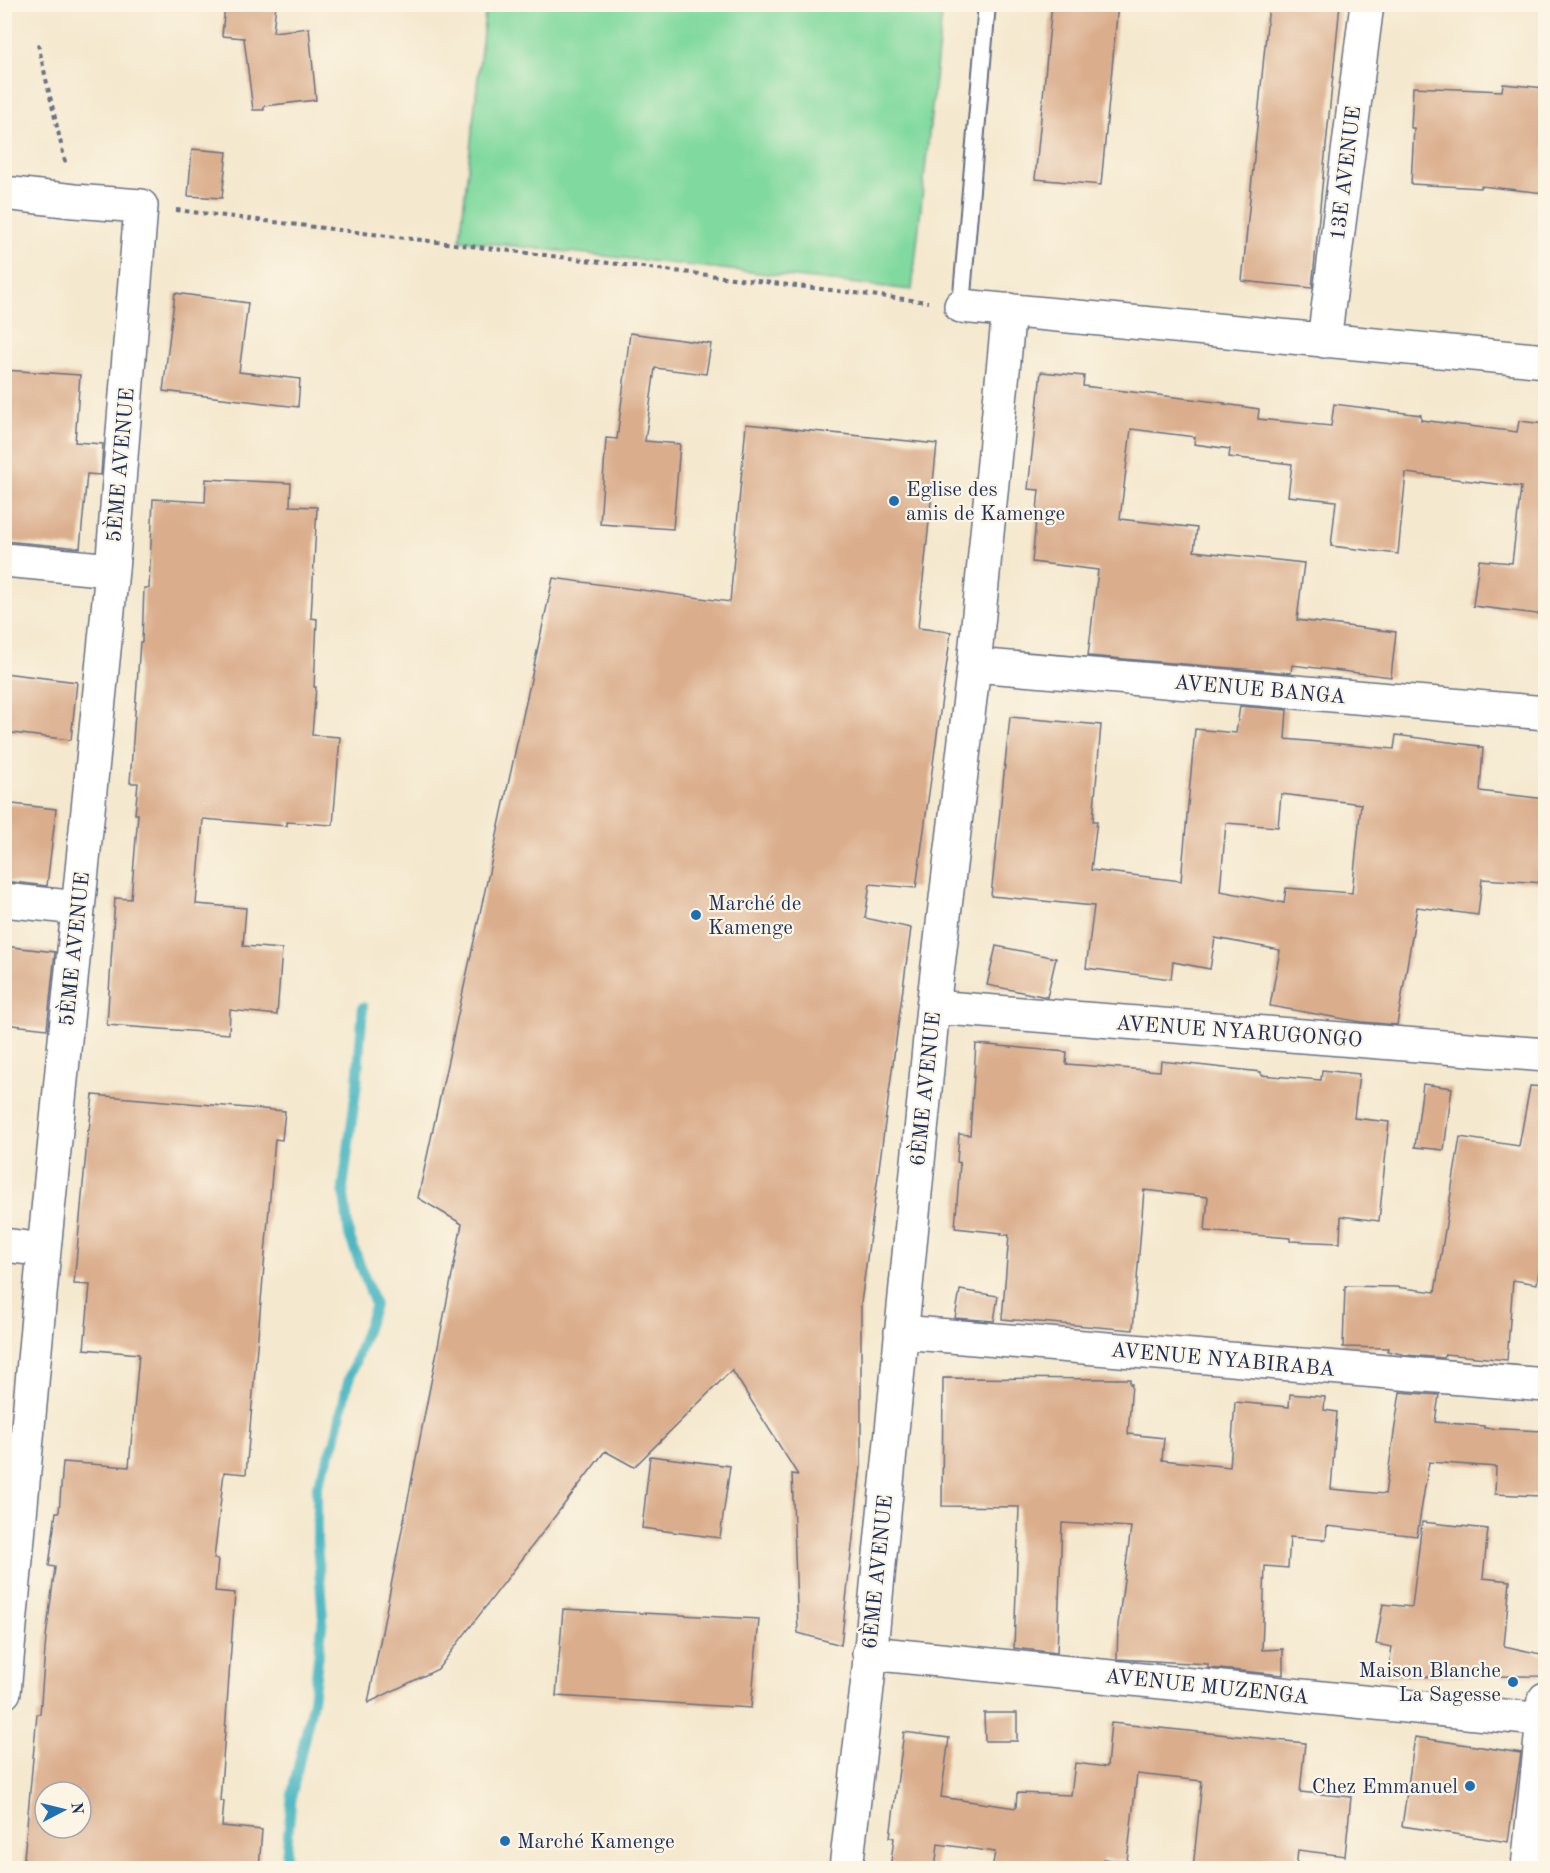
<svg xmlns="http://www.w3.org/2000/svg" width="1550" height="1873" font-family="'Old Standard TT',serif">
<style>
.green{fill:#80d99e;stroke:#4e847e;stroke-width:1.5}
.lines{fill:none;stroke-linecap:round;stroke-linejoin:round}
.stream{stroke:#47b6c1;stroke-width:10}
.building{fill:#daad8c;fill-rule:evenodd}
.service-casing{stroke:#677085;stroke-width:20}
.minor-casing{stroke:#677085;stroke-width:36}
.path{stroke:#677085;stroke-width:4;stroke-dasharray:4.5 4.5;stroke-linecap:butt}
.service{stroke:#fff;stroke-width:16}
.minor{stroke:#fff;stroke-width:33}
.poi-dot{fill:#1f6fb2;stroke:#fcf5e5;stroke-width:2}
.labels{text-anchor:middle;stroke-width:4.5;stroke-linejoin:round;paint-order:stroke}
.street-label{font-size:21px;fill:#1b2f5e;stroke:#fcf5e5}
.poi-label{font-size:21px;fill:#1b2f5e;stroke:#fcf5e5;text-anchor:start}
</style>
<rect width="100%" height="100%" fill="#fcf5e5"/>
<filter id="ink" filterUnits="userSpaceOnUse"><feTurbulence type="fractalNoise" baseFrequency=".0167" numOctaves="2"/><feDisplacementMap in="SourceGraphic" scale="12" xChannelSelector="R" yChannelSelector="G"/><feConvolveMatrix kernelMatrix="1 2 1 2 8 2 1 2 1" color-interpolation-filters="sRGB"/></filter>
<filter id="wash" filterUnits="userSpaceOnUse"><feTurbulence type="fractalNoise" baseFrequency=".008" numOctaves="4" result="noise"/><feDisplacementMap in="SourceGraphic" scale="24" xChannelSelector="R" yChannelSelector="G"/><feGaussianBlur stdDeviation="1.35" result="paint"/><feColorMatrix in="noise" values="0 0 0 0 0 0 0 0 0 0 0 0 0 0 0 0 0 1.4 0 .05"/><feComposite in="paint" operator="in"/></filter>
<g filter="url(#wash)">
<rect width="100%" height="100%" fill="#f4e8ce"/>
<!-- green -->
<path class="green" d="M 486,5 L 943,5 L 912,290 L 460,240 Z"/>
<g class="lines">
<!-- stream -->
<path class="stream" d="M 285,1868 L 292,1794 L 313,1700 L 323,1618 L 317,1543 L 317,1486 L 335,1441 L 347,1385 L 375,1305 L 349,1235 L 343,1187 L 357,1083 L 363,1007"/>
</g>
<g id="blocks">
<!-- building -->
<path class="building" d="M 225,4 L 276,4 L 273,32 L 309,28 L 316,100 L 264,106 L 264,110 L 253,110 L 244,38 L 222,36 Z
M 1052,4 L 1118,4 L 1101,185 L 1035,179 Z
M 1269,4 L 1340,4 L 1312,288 L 1242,281 Z
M 1503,84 L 1545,88 L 1545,193 L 1481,186 L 1481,188 L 1411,184 L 1414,128 L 1411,128 L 1413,87 L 1502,91 Z
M 192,149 L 227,152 L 222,198 L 188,196 Z
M 175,293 L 248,303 L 239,372 L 300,379 L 298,407 L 163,391 Z
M 630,333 L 711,344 L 706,374 L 655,368 L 645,441 L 680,444 L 673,529 L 600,524 L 606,438 L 617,439 Z
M 4,370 L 80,375 L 75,442 L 103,444 L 101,475 L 87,474 L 80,548 L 4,541 Z
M 1041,372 L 1084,376 L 1083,386 L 1225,403 L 1224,404 L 1259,409 L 1258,419 L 1331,426 L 1334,404 L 1421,415 L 1421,420 L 1517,432 L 1519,421 L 1545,424 L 1545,615 L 1473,606 L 1479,560 L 1512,563 L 1521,487 L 1406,473 L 1398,554 L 1331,546 L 1336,501 L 1288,496 L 1292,464 L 1229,457 L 1230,449 L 1194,444 L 1195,437 L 1131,429 L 1120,519 L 1197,528 L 1194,551 L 1304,563 L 1297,620 L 1396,632 L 1391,677 L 1292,665 L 1291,673 L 1088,656 L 1098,570 L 1032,562 L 1039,490 L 1028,489 Z
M 746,424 L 937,444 L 918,628 L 951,632 L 916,888 L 870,884 L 865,918 L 911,928 L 861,1303 L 861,1466 L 841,1645 L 798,1633 L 792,1474 L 798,1475 L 732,1370 L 634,1467 L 605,1451 L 438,1669 L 368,1703 L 462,1224 L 418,1198 L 553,578 L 730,602 Z
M 206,479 L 291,483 L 290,506 L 317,507 L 311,618 L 317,619 L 314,687 L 316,687 L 312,735 L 340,737 L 333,825 L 287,822 L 287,826 L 203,819 L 196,904 L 246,908 L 243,946 L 282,949 L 277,1015 L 230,1010 L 229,1034 L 107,1025 L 115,898 L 131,899 L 138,814 L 135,814 L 138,783 L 130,783 L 140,642 L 142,642 L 144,588 L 149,588 L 153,499 L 205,502 Z
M 4,673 L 77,682 L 71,740 L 4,732 Z
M 1240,706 L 1287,710 L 1285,739 L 1394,749 L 1396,735 L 1479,746 L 1479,748 L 1483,748 L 1480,791 L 1545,799 L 1545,883 L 1482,879 L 1478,915 L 1417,907 L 1397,1025 L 1361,1022 L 1270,1006 L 1280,950 L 1215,938 L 1210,969 L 1173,962 L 1171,979 L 1086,968 L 1094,906 L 991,896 L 1010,717 L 1101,725 L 1093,821 L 1097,821 L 1091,870 L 1181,881 L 1195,729 L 1236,733 ZM 1281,794 L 1361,804 L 1352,893 L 1286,888 L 1284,903 L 1220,891 L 1226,823 L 1278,827 Z
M 4,803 L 56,809 L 47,886 L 4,881 Z
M 4,946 L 55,952 L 47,1029 L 4,1024 Z
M 996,946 L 1056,958 L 1047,997 L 987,985 Z
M 976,1044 L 1067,1052 L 1066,1064 L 1160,1071 L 1161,1061 L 1261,1072 L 1261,1075 L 1321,1080 L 1322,1070 L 1359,1074 L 1354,1118 L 1389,1122 L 1379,1221 L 1341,1216 L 1340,1243 L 1290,1241 L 1290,1238 L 1205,1231 L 1208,1197 L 1144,1190 L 1133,1330 L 1002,1319 L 1009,1235 L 1001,1235 L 1002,1233 L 955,1228 L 960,1163 L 957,1162 L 959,1134 L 970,1135 Z
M 1423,1084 L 1452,1088 L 1444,1150 L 1415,1147 Z
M 1530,1086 L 1545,1087 L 1545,1236 L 1537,1284 L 1513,1280 L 1507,1360 L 1445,1354 L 1444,1358 L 1406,1355 L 1387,1351 L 1388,1348 L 1343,1347 L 1345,1286 L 1395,1287 L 1435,1292 L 1460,1137 L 1519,1146 Z
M 93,1095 L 285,1111 L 282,1140 L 275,1139 L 246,1474 L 224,1472 L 214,1559 L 218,1559 L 215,1591 L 235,1593 L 220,1801 L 224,1801 L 222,1826 L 262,1830 L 259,1869 L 23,1869 L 37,1714 L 40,1714 L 46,1637 L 55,1567 L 49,1566 L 56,1512 L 59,1512 L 63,1462 L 129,1467 L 139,1354 L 84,1349 L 90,1285 L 74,1284 L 88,1130 L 89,1130 ZM 45,1792 L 81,1792 L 81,1828 L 45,1828 Z
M 960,1290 L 998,1296 L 994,1321 L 955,1318 Z
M 943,1378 L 1130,1379 L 1130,1384 L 1132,1384 L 1128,1434 L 1164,1438 L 1162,1460 L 1230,1467 L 1235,1402 L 1289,1407 L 1290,1394 L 1325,1397 L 1324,1410 L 1337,1412 L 1331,1489 L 1385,1494 L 1400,1392 L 1439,1395 L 1435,1422 L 1484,1426 L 1484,1428 L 1543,1431 L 1540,1496 L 1495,1494 L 1496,1467 L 1429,1462 L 1417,1536 L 1327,1526 L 1326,1540 L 1290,1537 L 1288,1568 L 1265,1566 L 1262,1650 L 1283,1649 L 1283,1675 L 1208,1668 L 1208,1664 L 1117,1659 L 1118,1625 L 1131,1527 L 1062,1523 L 1057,1653 L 1014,1648 L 1019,1507 L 942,1506 Z
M 650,1456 L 730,1466 L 720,1538 L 642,1528 Z
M 1422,1522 L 1488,1529 L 1483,1578 L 1510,1581 L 1504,1646 L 1545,1655 L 1545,1676 L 1387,1677 L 1392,1647 L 1376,1644 L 1383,1604 L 1412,1607 Z
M 563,1609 L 759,1619 L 751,1708 L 556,1696 Z
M 984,1713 L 1017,1713 L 1017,1741 L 985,1741 Z
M 1111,1723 L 1305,1743 L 1300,1792 L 1351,1797 L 1345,1856 L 1298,1850 L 1296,1869 L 1193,1869 L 1202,1781 L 1137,1774 L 1127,1861 L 1103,1859 L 1101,1869 L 992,1869 L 995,1852 L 938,1844 L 935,1869 L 890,1869 L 894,1838 L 890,1837 L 904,1732 L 949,1738 L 941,1797 L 1016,1808 L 1017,1793 L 1071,1795 L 1075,1763 L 1107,1767 Z
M 1415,1737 L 1521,1753 L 1508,1842 L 1402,1826 Z"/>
</g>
</g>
<g filter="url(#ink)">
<use href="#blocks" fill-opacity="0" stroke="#677085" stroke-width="1.5"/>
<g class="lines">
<defs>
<path id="service" d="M 961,306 L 987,4"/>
<path id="minor" d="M 4,193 L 74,201 L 141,206 L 112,570 L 44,1250 L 4,1692
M 961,306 L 1546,361
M 1324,341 L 1367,4
M 4,560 L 112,570
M 974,665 L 1546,713
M 4,900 L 78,908
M 933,1007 L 1546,1055
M 4,1245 L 44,1250
M 901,1332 L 1546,1385
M 869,1653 L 1546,1720
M 846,1868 L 868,1679 L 933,1007 L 974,665 L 1009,310
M 1528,1868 L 1545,1699"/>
</defs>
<!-- service casing -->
<use href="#service" class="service-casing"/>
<!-- minor casing -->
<use href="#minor" class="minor-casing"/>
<!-- path -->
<path class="path" d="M 38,44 L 66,166
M 176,210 L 928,302"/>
<!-- service -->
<use href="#service" class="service"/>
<!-- minor -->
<use href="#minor" class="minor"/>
</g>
</g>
<!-- markers -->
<g class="poi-dot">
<circle cx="894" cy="501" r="6"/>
<circle cx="696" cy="915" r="6"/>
<circle cx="1513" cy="1682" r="6"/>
<circle cx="1470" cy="1786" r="6"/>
<circle cx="505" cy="1841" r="6"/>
</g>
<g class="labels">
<!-- street labels -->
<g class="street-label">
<text transform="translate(1345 173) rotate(-83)" y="7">13E AVENUE</text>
<text transform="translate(120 465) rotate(-85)" y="7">5ÈME AVENUE</text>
<text transform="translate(1260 689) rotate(5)" y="7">AVENUE BANGA</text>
<text transform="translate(74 949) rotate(-84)" y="7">5ÈME AVENUE</text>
<text transform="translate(1239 1031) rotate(4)" y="7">AVENUE NYARUGONGO</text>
<text transform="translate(925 1089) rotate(-84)" y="7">6ÈME AVENUE</text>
<text transform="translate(1223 1359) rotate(5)" y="7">AVENUE NYABIRABA</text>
<text transform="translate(877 1572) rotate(-84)" y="7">6ÈME AVENUE</text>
<text transform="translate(1207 1686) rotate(6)" y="7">AVENUE MUZENGA</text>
</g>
<!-- poi labels -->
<g class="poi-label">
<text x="906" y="496">Eglise des<tspan x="906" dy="24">amis de Kamenge</tspan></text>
<text x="708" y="910">Marché de<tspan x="708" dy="24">Kamenge</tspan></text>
<text x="1501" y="1677" text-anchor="end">Maison Blanche<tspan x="1501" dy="24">La Sagesse</tspan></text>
<text x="1458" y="1793" text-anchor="end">Chez Emmanuel</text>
<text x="517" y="1848">Marché Kamenge</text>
</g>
</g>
<!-- margin -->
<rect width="1550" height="1873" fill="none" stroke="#fcf5e5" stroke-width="24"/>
<!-- north arrow -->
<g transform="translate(63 1810) rotate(83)"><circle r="28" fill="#fcf5e5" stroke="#a2a6af" stroke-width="1.5"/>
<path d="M0-4.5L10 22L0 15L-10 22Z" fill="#1f6fb2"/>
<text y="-9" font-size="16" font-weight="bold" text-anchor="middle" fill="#1b2f5e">N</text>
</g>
</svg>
